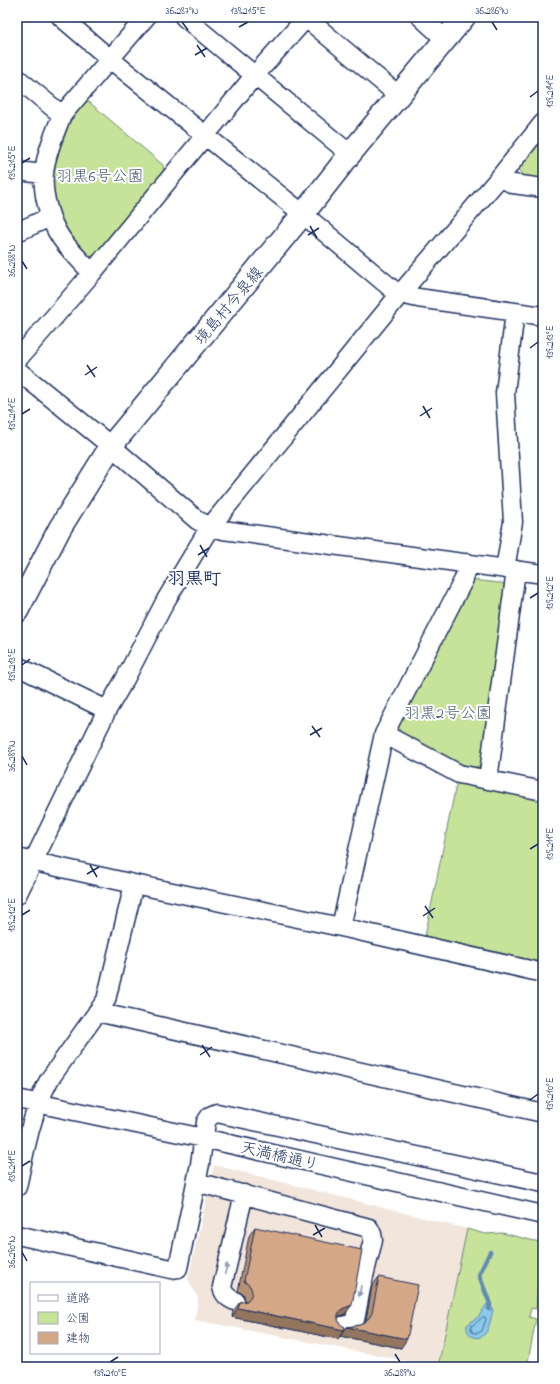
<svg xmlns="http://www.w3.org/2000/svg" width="560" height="1384" font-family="'Indie Flower','Klee One',sans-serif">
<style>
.built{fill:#f2e5db}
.green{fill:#c7e299;stroke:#71887c}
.water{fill:#8bcaec;stroke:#5e8cb3}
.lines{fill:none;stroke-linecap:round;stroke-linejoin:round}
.shore{stroke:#486d97;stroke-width:1}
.stream{stroke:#5e8cb3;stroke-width:4.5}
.minor-casing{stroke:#1b2f5e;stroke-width:21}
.major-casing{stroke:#1b2f5e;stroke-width:25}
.minor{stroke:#fff;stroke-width:18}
.major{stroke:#fff;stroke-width:22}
.wall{fill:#b69073;stroke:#1b2f5e}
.shaded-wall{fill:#94765e;stroke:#1b2f5e}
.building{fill:#d4a886;stroke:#1b2f5e}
.oneway{fill:#8d97ae}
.ticks{fill:none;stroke:#1b2f5e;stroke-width:1.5}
.labels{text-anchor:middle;stroke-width:4;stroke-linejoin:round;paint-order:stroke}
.park-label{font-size:16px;fill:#465c6d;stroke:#fff}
.street-label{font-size:16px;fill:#1b2f5e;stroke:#fff}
.quarter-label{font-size:18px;font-weight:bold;fill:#1b2f5e;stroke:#fff}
.neatline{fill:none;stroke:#1b2f5e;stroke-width:1.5}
.ticks-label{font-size:10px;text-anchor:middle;fill:#1b2f5e}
</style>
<rect width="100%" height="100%" fill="#fff"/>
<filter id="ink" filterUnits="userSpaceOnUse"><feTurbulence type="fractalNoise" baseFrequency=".025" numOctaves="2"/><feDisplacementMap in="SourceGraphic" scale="8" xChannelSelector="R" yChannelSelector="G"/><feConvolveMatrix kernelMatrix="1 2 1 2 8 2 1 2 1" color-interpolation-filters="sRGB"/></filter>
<g filter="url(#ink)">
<!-- built -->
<path class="built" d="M 214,1165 L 467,1229 L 438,1367 L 195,1320 L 198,1298 L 188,1279 Z"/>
<!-- green -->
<path class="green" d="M 88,101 L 163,165 L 164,173 L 94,256 L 85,257 L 62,224 L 55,201 L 52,180 L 53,165 L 65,126 L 84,103 Z
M 543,136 L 543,180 L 523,178 L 518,168 Z
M 472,580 L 508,584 L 481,765 L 469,770 L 401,734 L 397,722 Z
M 457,780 L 543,797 L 543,963 L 425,936 Z
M 467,1229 L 485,1234 L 502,1233 L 543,1243 L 539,1263 L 536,1309 L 531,1308 L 529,1317 L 536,1319 L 527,1367 L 438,1367 Z"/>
<!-- water -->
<path class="water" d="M 487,1304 L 491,1304 L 493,1311 C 491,1317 489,1330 484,1335 C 476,1342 465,1334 467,1325 L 479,1316 Z"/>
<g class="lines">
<!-- shore -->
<path class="shore" d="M 483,1317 L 485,1317 L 486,1319 L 482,1331 L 478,1333 L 473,1333 L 471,1329 L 471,1326 L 476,1323 Z"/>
<!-- stream -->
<path class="stream" d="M 489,1309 L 490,1304 L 479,1275 L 490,1252"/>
<defs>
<path id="minor" d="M 61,17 L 110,59 L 303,214 L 391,288 L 400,294 L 418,298 L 543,316
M 184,17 L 350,154
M 305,17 L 398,95
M 421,17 L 445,39
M 17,78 L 62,115
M 17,171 L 44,174
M 500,177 L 513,184 L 543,188
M 17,232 L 50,217
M 92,273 C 82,262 70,251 61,238 C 50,222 42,194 44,174 C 45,156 55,132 62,115 L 146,17
M 17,360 L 92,273 L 255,75 L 307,17
M 17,370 L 111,446 L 197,520 L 210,527 L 223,530 L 543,574
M 505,569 L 513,522 L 505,393 L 515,312
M 17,666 L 107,710
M 384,734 L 459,774 L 543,791
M 488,780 L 516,570
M 17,858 L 134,884 L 341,927 L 543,973
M 17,895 L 107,710 L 125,679 L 166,600 L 210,527 L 400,294 L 500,177 L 543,123
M 341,927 L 384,734 L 464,579 L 468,563
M 97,1012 L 543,1113
M 17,1099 L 203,1138 L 543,1215
M 196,1182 L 369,1228 L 372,1234 L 373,1240 L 361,1288 L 355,1320 L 351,1324 L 342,1326
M 17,1187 C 25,1150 31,1114 49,1080 L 106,1000 L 134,884
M 17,1235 L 171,1269 L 178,1268 L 200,1164 L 206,1122 L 210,1116 L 217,1113 L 543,1183
M 235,1301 C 228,1298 224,1295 222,1287 L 244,1194"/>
<path id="major" d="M 17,611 L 60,528 L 111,446 L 303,214 L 350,154 L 464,17"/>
</defs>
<!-- minor casing -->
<use href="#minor" class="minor-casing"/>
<!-- major casing -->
<use href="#major" class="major-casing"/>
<!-- minor -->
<use href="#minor" class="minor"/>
<!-- major -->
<use href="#major" class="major"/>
</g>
<!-- wall -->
<path class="wall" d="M 255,1227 L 345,1314 L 338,1317 L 338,1339 L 232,1317 L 233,1311 L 240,1302 L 245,1301 L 244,1295 L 238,1291 L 249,1236 Z
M 379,1277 L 401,1348 L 340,1336 L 347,1327 L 360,1325 L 366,1321 L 372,1286 Z"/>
<!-- shaded-wall -->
<path class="shaded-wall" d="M 352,1305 L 345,1314 L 335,1318 L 342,1309 Z
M 238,1308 L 344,1330 L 338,1339 L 232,1317 Z
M 347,1327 L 407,1339 L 401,1348 L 340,1336 Z"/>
<!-- building -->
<path class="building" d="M 255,1227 L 362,1250 L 352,1305 L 342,1309 L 338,1314 L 338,1320 L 340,1324 L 345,1327 L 344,1330 L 238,1308 L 240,1302 L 247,1301 L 251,1296 L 252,1291 L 250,1286 L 244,1281 Z
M 379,1277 L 418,1285 L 407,1339 L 347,1327 L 360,1325 L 369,1318 L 372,1313 Z"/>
<!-- one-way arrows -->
<defs><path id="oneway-solid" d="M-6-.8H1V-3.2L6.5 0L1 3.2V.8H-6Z"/></defs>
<g class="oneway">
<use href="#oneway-solid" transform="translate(226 1269) rotate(-77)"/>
<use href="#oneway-solid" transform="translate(360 1291) rotate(101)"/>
</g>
</g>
<!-- ticks -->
<path class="ticks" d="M 182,22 L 188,30M 492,22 L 497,30M 239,27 L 248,22M 197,45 L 205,57M 195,55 L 207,48M 530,97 L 538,91M 22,163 L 30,158M 310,226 L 317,238M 308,235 L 319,228M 22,261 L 27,269M 530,348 L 538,342M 87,365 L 95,377M 85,375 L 97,367M 423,406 L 430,418M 22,414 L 30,409M 420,416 L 432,408M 200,545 L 207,557M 198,555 L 209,548M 530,598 L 538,593M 22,665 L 30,659M 312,726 L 320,737M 310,735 L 322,728M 22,756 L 27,765M 530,849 L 538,844M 90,865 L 97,877M 87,874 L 99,867M 425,906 L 433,918M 22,915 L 30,910M 423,916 L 435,908M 202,1045 L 210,1057M 200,1055 L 212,1047M 530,1100 L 538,1094M 22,1166 L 30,1161M 315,1225 L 322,1237M 313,1235 L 325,1228M 22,1252 L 27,1261M 395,1354 L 400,1362M 110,1362 L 118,1357"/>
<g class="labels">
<!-- park labels -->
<g class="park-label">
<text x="100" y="181">羽黒6号公園</text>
<text x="448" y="718">羽黒2号公園</text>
</g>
<!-- street labels -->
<g class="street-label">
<text transform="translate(228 305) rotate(-50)" y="6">境島村今泉線</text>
<text transform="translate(280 1155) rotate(13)" y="6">天満橋通り</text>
</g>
<!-- quarter labels -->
<g class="quarter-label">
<text x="194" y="584">羽黒町</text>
</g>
</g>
<!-- margin -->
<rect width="560" height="1384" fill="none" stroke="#fff" stroke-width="44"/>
<!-- legend -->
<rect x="30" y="1282" width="130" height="72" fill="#ffffff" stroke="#a4acbf"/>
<rect x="38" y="1295" width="20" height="6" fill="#ffffff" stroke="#a4acbf"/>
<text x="66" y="1302" font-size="12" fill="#1b2f5e">道路</text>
<rect x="38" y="1312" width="20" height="12" fill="#c7e299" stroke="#a4acbf"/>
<text x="66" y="1322" font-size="12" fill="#1b2f5e">公園</text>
<rect x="38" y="1332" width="20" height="12" fill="#d4a886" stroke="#a4acbf"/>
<text x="66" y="1342" font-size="12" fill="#1b2f5e">建物</text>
<rect x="22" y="22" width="516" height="1340" class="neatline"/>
<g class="ticks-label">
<text x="182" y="14">36.287°N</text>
<text x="248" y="14">139.215°E</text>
<text x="492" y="14">36.286°N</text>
<text transform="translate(549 91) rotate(-90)" y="4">139.214°E</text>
<text transform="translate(11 163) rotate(-90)" y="4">139.215°E</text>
<text transform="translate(11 261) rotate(-90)" y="4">36.288°N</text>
<text transform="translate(549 342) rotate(-90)" y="4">139.213°E</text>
<text transform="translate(11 414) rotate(-90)" y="4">139.214°E</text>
<text transform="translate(549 593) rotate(-90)" y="4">139.212°E</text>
<text transform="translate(11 665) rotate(-90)" y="4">139.213°E</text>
<text transform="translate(11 756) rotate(-90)" y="4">36.289°N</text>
<text transform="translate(549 844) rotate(-90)" y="4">139.211°E</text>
<text transform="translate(11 915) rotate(-90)" y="4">139.212°E</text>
<text transform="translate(549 1094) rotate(-90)" y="4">139.210°E</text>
<text transform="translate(11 1166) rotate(-90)" y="4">139.211°E</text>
<text transform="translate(11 1252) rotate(-90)" y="4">36.290°N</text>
<text x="110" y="1376">139.210°E</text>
<text x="400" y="1376">36.289°N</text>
</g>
</svg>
